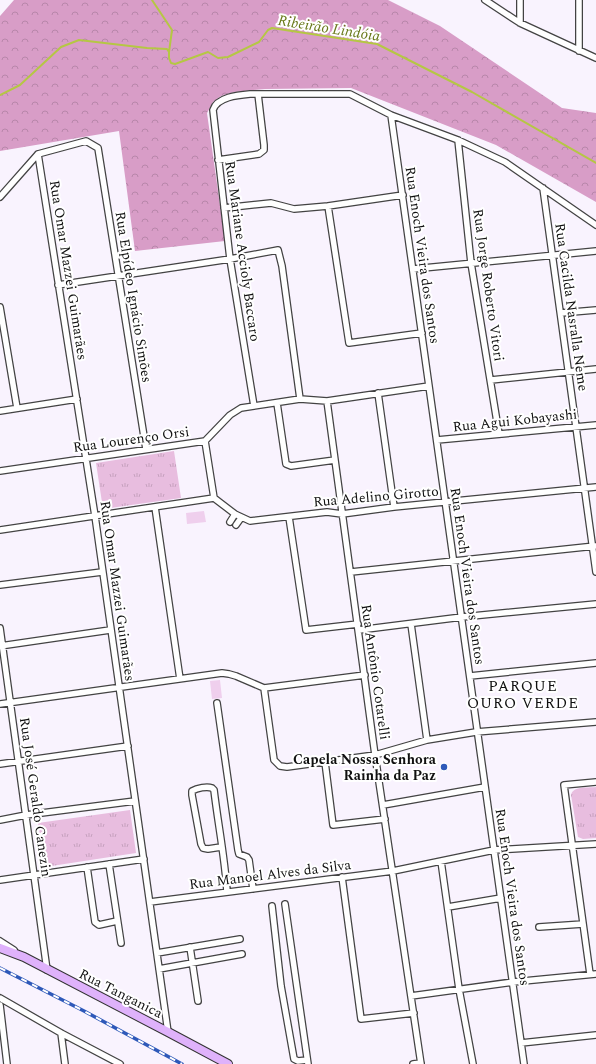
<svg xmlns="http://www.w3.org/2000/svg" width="596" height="1064" font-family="Spectral,serif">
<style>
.forest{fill:url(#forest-crowns)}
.park{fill:url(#park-tufts)}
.pitch{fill:#efcfed}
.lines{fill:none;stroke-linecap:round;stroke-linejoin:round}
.stream{stroke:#b5c744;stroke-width:2}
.street-casing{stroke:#434343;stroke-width:8}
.secondary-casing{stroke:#323232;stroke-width:10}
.street{stroke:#fff;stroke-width:5.5}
.secondary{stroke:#dfb2fb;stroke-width:8}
.rail-casing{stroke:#2e59b9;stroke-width:3.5}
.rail{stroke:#fff;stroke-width:2;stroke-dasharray:6;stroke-linecap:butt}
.poi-dot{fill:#2e59b9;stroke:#fff;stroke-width:1.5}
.labels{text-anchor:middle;stroke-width:4;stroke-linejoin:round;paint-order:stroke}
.street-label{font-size:14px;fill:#101010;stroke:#fff}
.poi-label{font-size:14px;font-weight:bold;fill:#101010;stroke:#fff;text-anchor:end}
.water-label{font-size:15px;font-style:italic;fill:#69791b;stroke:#fff}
.neighbourhood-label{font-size:15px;letter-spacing:1px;fill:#101010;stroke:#fff}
</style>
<defs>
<pattern id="forest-crowns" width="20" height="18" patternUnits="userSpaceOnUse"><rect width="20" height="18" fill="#d89dc7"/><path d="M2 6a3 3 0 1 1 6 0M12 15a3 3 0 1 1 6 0" fill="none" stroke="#b886aa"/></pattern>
<pattern id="park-tufts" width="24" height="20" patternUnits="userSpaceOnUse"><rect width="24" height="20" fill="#e8bddf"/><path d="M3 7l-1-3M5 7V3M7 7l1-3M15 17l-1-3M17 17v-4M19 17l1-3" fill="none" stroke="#c6a1be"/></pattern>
</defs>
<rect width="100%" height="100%" fill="#f9f3fe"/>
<!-- forest -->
<path class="forest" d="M 14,0 L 388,0 L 440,26 L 562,108 L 596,113 L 596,202 L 496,145 L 351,88 L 265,89 L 234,92 L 221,96 L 213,102 L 207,113 L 225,241 L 135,251 L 119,131 L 0,151 L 0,16 Z"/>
<!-- park -->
<path class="park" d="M 174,451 L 181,498 L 103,509 L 96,463 Z
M 596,787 L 596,838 L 583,839 L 578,837 L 571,795 C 573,786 587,788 596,787 Z
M 130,810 L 136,853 L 45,867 L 38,823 Z"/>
<!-- pitch -->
<path class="pitch" d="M 204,511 L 206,522 L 187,524 L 186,513 Z
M 220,680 L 222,698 L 212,699 L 210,681 Z"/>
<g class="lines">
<!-- stream -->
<path class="stream" d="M 152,0 L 172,30 L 169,52
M 0,95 L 20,85 L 61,47 L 79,40 L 147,48 L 167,49 L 169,52 L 169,58 L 171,63 L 175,64 L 208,52 L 218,58 L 228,57 L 259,42 L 268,30 L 272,28 L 377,44 L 472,92 L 596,163"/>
<defs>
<path id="street" d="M 485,0 L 520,23 L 596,58
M 520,0 L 520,23
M 579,51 L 579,0
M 391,115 L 524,1064
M 458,140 L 471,263 L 499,434
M 38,154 L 95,516 L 168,1032
M 218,160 L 259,154 L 264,150 L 264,145 L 258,94
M 543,188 L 596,572
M 0,197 L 38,154 L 86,141 L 98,148 L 146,449
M 328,206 L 349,343 L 422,333
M 224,208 L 271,203 L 294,209 L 328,206 L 403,195
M 413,269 L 596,251
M 58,285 L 230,259 L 278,250 L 282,266 L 300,399
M 0,307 L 17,408
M 561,313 L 596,310
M 491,380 L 596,369
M 378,393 L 394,507
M 327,401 L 375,755 L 421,1064
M 277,403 L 286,464 L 291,466 L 335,460
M 254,406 L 230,259 L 213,110 C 217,97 238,95 250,94 L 350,94 L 391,115 L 458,140 L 505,162 L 596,225
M 0,411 L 77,399
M 437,440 L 596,425
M 205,441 L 214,498
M 0,471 L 205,441 L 230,415 L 241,408 L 300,399 L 327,401 L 429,386
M 214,498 L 235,514 L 250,521 L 327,512 L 342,514 L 394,507 L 596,487
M 155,507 L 180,679
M 289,517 L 306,630 L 358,624
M 230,522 L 235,514
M 236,525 L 241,518
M 0,530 L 214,498
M 351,572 L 595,546
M 0,585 L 102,572
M 411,624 L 427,740
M 0,628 L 47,970
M 359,630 L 462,617 L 596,604
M 0,646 L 110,630
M 470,676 L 596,663
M 264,688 L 274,760 L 280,766 L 287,767 L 375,755 L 427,740 L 476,732 L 596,722
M 217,703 L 238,850 L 239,854 L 247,857 L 249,860 L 253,889
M 0,704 L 222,673 L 229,674 L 236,676 L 264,688 L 365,675
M 325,762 L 333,825 L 385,819
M 0,764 L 128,746
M 383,805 L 485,787
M 0,820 L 26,815 L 135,801
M 221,847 L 208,849 L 203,848 L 201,844 L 192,795 L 192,791 C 197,788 207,786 212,788 L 214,790 C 218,824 225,858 227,892
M 441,861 L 459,989 L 473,1064
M 109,864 L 121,943
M 87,867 L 95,922 L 99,925 L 117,921
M 342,877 L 361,1019 L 414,1013
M 0,880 L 144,859
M 150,902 L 393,871 L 494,850 L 596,844
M 285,904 L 308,1064
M 272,906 L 281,986 L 294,1059 L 298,1061 L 307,1060
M 448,907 L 501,898
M 539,927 L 583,924
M 0,941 L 14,950
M 190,947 L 198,1001
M 157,953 L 240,939
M 159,969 L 242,954
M 590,974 L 564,785 L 596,782
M 411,996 L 513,982 L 596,974
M 0,998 L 61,1033 L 120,1064
M 0,1005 L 7,1064
M 61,1033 L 65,1064
M 521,1043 L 596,1035
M 413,1064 L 421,1063"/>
<path id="secondary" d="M 0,948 L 24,957 L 168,1032 L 228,1064"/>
</defs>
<!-- street casing -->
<use href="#street" class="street-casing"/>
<!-- secondary casing -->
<use href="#secondary" class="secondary-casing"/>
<!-- street -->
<use href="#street" class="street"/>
<!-- secondary -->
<use href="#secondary" class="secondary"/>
<defs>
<path id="rail" d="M 0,968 L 84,1011 L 182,1064"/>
</defs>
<!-- rail casing -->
<use href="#rail" class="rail-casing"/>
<!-- rail -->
<use href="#rail" class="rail"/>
</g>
<!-- markers -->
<circle class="poi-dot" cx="444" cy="767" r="4"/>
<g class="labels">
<!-- street labels -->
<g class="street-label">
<text transform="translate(243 251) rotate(82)" y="5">Rua Mariane Accioly Baccaro</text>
<text transform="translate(423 255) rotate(82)" y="5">Rua Enoch Vieira dos Santos</text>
<text transform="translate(69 270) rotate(81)" y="5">Rua Omar Mazzei Guimarães</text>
<text transform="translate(489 285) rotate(82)" y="5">Rua Jorge Roberto Vitori</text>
<text transform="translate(134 297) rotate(81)" y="5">Rua Elpídeo Ignácio Simões</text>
<text transform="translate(572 307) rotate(82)" y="5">Rua Cacilda Nasralla Neme</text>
<text transform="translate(515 420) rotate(-6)" y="5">Rua Agui Kobayashi</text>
<text transform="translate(131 439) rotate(-8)" y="5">Rua Lourenço Orsi</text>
<text transform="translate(376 496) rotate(-5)" y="5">Rua Adelino Girotto</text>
<text transform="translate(468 576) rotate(82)" y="5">Rua Enoch Vieira dos Santos</text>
<text transform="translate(118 591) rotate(82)" y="5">Rua Omar Mazzei Guimarães</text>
<text transform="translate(376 672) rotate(82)" y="5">Rua Antônio Cotarelli</text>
<text transform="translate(36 797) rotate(82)" y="5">Rua José Geraldo Canezin</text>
<text transform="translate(270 874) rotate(-7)" y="5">Rua Manoel Alves da Silva</text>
<text transform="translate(513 897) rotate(82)" y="5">Rua Enoch Vieira dos Santos</text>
<text transform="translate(121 993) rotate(27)" y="5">Rua Tanganica</text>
</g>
<!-- poi labels -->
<g class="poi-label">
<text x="436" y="764">Capela Nossa Senhora<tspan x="436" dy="16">Rainha da Paz</tspan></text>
</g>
<!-- water labels -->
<g class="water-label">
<text transform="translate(329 28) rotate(9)" y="5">Ribeirão Lindóia</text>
</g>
<!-- neighbourhood labels -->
<g class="neighbourhood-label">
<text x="523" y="691">PARQUE<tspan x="523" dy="17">OURO VERDE</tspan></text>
</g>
</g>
</svg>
